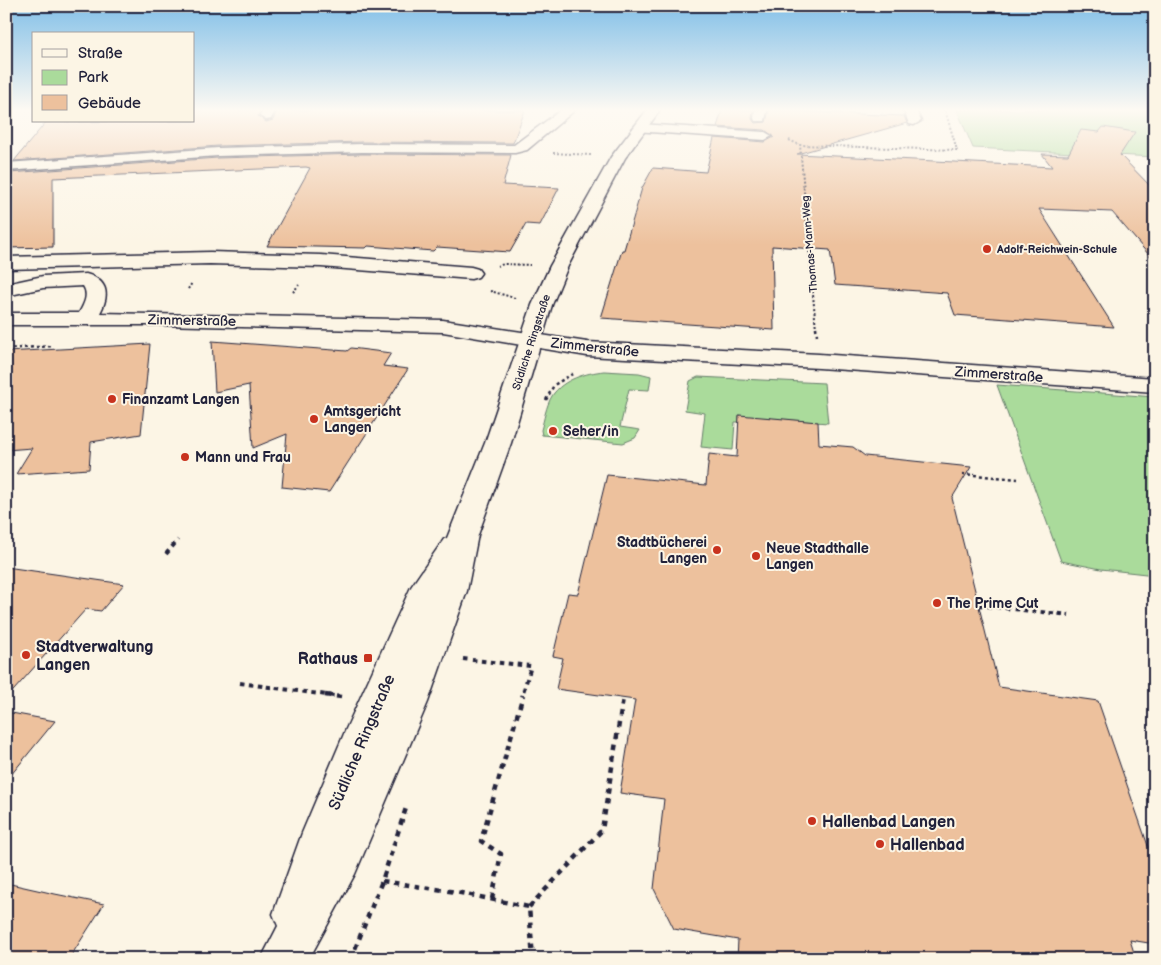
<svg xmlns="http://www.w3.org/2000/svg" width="1161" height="965" font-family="'Balsamiq Sans',sans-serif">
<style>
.green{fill:#aadb9b;stroke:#667e6b}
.building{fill:#edc19d;stroke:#22223b}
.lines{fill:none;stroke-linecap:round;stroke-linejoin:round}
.minor-casing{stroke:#22223b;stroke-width:3}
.major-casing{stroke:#22223b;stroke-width:3}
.path-far3{stroke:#22223b;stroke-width:2;stroke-dasharray:2 2;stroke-linecap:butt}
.path-far2{stroke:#22223b;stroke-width:2.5;stroke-dasharray:3 3;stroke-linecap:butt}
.path-far1{stroke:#22223b;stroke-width:4;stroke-dasharray:4.5 4.5;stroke-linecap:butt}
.path{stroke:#22223b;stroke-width:4.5;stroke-dasharray:5.5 5.5;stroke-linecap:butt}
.minor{fill:#fcf5e5;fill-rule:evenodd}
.major{fill:#fcf5e5;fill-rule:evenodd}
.poi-dot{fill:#c8321e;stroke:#fcf5e5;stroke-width:2}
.labels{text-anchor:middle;stroke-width:4;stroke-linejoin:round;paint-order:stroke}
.far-street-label{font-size:11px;fill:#22223b;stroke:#fcf5e5}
.far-poi-label{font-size:11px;font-weight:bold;fill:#22223b;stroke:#fcf5e5;text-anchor:start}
.street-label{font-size:14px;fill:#22223b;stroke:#fcf5e5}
.poi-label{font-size:14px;font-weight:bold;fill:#22223b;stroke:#fcf5e5;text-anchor:start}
.near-poi-label{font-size:16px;font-weight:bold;fill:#22223b;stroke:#fcf5e5;text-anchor:start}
.near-street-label{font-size:16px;fill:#22223b;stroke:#fcf5e5}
</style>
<rect width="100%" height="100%" fill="#fcf5e5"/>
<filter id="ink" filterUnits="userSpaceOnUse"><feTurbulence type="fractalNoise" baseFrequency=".02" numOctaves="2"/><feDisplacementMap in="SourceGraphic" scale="10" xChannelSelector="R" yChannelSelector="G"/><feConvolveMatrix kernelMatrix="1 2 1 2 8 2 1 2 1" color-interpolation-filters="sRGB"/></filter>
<g filter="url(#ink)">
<!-- green -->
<path class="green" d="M 957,110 L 1155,110 L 1155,157 L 973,148 Z
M 604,371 L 639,373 L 651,376 L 649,390 L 629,389 L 620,427 L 640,430 L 635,438 L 623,443 L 542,435 L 541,430 C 544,420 546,406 552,396 C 563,379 586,373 604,371 Z
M 698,377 L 824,383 L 828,423 L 739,416 L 739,422 L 735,422 L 733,450 L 701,447 L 705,413 L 685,410 L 690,381 Z
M 997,385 L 1155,397 L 1155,575 L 1101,569 L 1061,561 Z"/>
<!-- building -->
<path class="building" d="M 194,110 L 261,110 L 258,116 L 266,122 L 273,120 L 277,110 L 525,110 L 513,143 L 362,142 L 218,146 L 14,161 L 46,122 L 194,121 Z
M 722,110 L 753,110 L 752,119 L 755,123 L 766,122 L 769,110 L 904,116 L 907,123 L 797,154 L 1052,167 L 1042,154 L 1068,155 L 1081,130 L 1099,132 L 1103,127 L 1135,132 L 1120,155 L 1155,191 L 1155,262 L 1112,212 L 1039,209 L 1114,327 L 955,315 L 947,293 L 835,285 L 830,250 L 772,246 L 774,330 L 601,318 L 622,250 L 624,250 L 642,188 L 653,168 L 706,172 L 714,138 L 765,142 L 774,137 L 765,130 L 717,127 Z
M 362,154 L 511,155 L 503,185 L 559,188 L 540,225 L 526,224 L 510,252 L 437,247 L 433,251 L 368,246 L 366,248 L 267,246 L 310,168 L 306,167 L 53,178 L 53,247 L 6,248 L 6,183 L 9,173 L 218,158 Z
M 212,341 L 347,351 L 351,348 L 391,353 L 383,366 L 408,369 L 329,492 L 282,487 L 287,434 L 253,448 L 249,385 L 215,392 Z
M 150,344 L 141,434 L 91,442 L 89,469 L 16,474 L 32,448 L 6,450 L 6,352 Z
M 739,415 L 818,422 L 819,444 L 853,447 L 865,456 L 971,467 L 952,498 L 999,687 L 1098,701 L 1155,866 L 1155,944 L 1130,940 L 1136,959 L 737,959 L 738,940 L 674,929 L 654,889 L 664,799 L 620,793 L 635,700 L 556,689 L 563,658 L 553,656 L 568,593 L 578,594 L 607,475 L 706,485 L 709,454 L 737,457 Z
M 6,567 L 124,584 L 101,611 L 86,609 L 6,699 Z
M 6,712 L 55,721 L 6,781 Z
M 6,883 L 55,894 L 104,904 L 69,959 L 6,959 Z"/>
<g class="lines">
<defs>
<path id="minor" d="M 263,110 L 275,110 L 271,119 L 266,120 L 260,116 Z
M 561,110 L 575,110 L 527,150 L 515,153 L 362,152 L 218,156 L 6,171 L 6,163 L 218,148 L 362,144 L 514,145 Z
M 755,110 L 767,110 L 765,121 L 755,121 L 754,118 Z
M 901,110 L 916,110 L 921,121 L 914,125 L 909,124 L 905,113 Z
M 640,124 L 765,132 L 772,136 L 765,140 L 635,131 L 633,128 Z
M 210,252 L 321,255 L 471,267 L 478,269 L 481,273 L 478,277 L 471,279 L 321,267 L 210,264 L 6,269 L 6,257 Z
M 86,274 C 108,280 110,295 100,313 L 443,320 L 587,342 L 819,354 L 1155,378 L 1155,392 L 819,368 L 587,356 L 443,332 L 160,325 L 6,325 L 6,313 L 79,313 C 84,304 89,295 83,286 L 43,288 L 6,296 L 6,284 L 43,276 Z"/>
<path id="major" d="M 647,110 L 660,110 L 625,158 L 568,266 L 552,305 L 511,443 L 478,535 L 467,591 L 428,702 L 355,874 L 309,959 L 261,959 L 278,926 L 273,914 L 302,833 L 346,729 L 411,587 L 444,539 L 447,538 L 485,443 L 532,305 L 550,266 L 611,157 Z"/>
</defs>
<!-- minor casing -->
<use href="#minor" class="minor-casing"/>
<!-- major casing -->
<use href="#major" class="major-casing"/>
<!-- path-far3 -->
<path class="path-far3" d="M 789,140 L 800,145
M 553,153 L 591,155
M 497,266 L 504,264 L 530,265
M 188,289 L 192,283
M 490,291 L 515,298
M 293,292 L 299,285
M 816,329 L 800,145 L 957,150 L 945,110 L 938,110"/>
<!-- path-far2 -->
<path class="path-far2" d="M 816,327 L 817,335
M 6,349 L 53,346
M 546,400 L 554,385 L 574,373
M 962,474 L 1018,479"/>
<!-- path-far1 -->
<path class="path-far1" d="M 166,554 L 178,540
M 978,605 L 1069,615
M 463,659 L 531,666 L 522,696
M 240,683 L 334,696"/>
<!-- path -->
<path class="path" d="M 325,695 L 341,697
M 382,881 L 456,892 L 529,907 L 533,959
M 492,899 L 501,854 L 481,841 L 523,695
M 529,907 L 602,830 L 623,698
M 351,959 L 382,881 L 407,805"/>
<!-- minor -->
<use href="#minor" class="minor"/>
<!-- major -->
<use href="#major" class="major"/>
</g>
</g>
<!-- sky -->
<linearGradient id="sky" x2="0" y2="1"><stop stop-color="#81bfe8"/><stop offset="0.45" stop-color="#fefaf3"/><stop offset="1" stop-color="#fefaf3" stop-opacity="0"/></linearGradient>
<rect width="1161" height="245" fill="url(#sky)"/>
<!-- markers -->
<g class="poi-dot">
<circle cx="987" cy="249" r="5"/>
<circle cx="112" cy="399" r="5"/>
<circle cx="314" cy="419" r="5"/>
<circle cx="553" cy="431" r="5"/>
<circle cx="185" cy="457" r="5"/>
<circle cx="717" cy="550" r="5"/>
<circle cx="756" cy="556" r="5"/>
<circle cx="937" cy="603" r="5"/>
<circle cx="26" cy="655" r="5"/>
<rect x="363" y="653" width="10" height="10" rx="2.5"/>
<circle cx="812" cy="821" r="5"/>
<circle cx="880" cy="844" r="5"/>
</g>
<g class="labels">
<!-- far-street labels -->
<g class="far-street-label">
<text transform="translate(809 244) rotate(-95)" y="4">Thomas-Mann-Weg</text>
<text transform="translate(531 342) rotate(-72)" y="4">Südliche Ringstraße</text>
</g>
<!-- far-poi labels -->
<g class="far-poi-label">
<text x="997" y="253">Adolf-Reichwein-Schule</text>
</g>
<!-- street labels -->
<g class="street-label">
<text transform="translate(192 320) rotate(1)" y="5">Zimmerstraße</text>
<text transform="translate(595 347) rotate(6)" y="5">Zimmerstraße</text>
<text transform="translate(999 374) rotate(4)" y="5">Zimmerstraße</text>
</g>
<!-- poi labels -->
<g class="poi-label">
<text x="122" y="404">Finanzamt Langen</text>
<text x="324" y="416">Amtsgericht<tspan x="324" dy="16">Langen</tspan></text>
<text x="563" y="436">Seher/in</text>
<text x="195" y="462">Mann und Frau</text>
<text x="707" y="547" text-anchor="end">Stadtbücherei<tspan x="707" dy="16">Langen</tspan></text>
<text x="766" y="553">Neue Stadthalle<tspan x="766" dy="16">Langen</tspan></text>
<text x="947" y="608">The Prime Cut</text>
</g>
<!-- near-poi labels -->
<g class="near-poi-label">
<text x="36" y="652">Stadtverwaltung<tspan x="36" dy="18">Langen</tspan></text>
<text x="358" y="664" text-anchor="end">Rathaus</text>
<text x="822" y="827">Hallenbad Langen</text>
<text x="890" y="850">Hallenbad</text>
</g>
<!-- near-street labels -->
<g class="near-street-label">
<text transform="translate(361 742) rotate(-67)" y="6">Südliche Ringstraße</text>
</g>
</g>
<!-- margin -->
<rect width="1161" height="965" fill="none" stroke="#fcf5e5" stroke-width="25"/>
<rect x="12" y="12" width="1136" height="940" fill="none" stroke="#22223b" stroke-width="2" filter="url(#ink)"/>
<!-- legend -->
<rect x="32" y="32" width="162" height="90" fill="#fcf5e5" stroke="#a5a1a1"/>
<rect x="42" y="49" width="25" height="8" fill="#fcf5e5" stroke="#a5a1a1"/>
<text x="78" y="58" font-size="15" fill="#22223b">Straße</text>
<rect x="42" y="70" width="25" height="15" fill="#aadb9b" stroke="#a5a1a1"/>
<text x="78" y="82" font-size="15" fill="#22223b">Park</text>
<rect x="42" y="95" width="25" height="15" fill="#edc19d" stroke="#a5a1a1"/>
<text x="78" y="108" font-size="15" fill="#22223b">Gebäude</text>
</svg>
